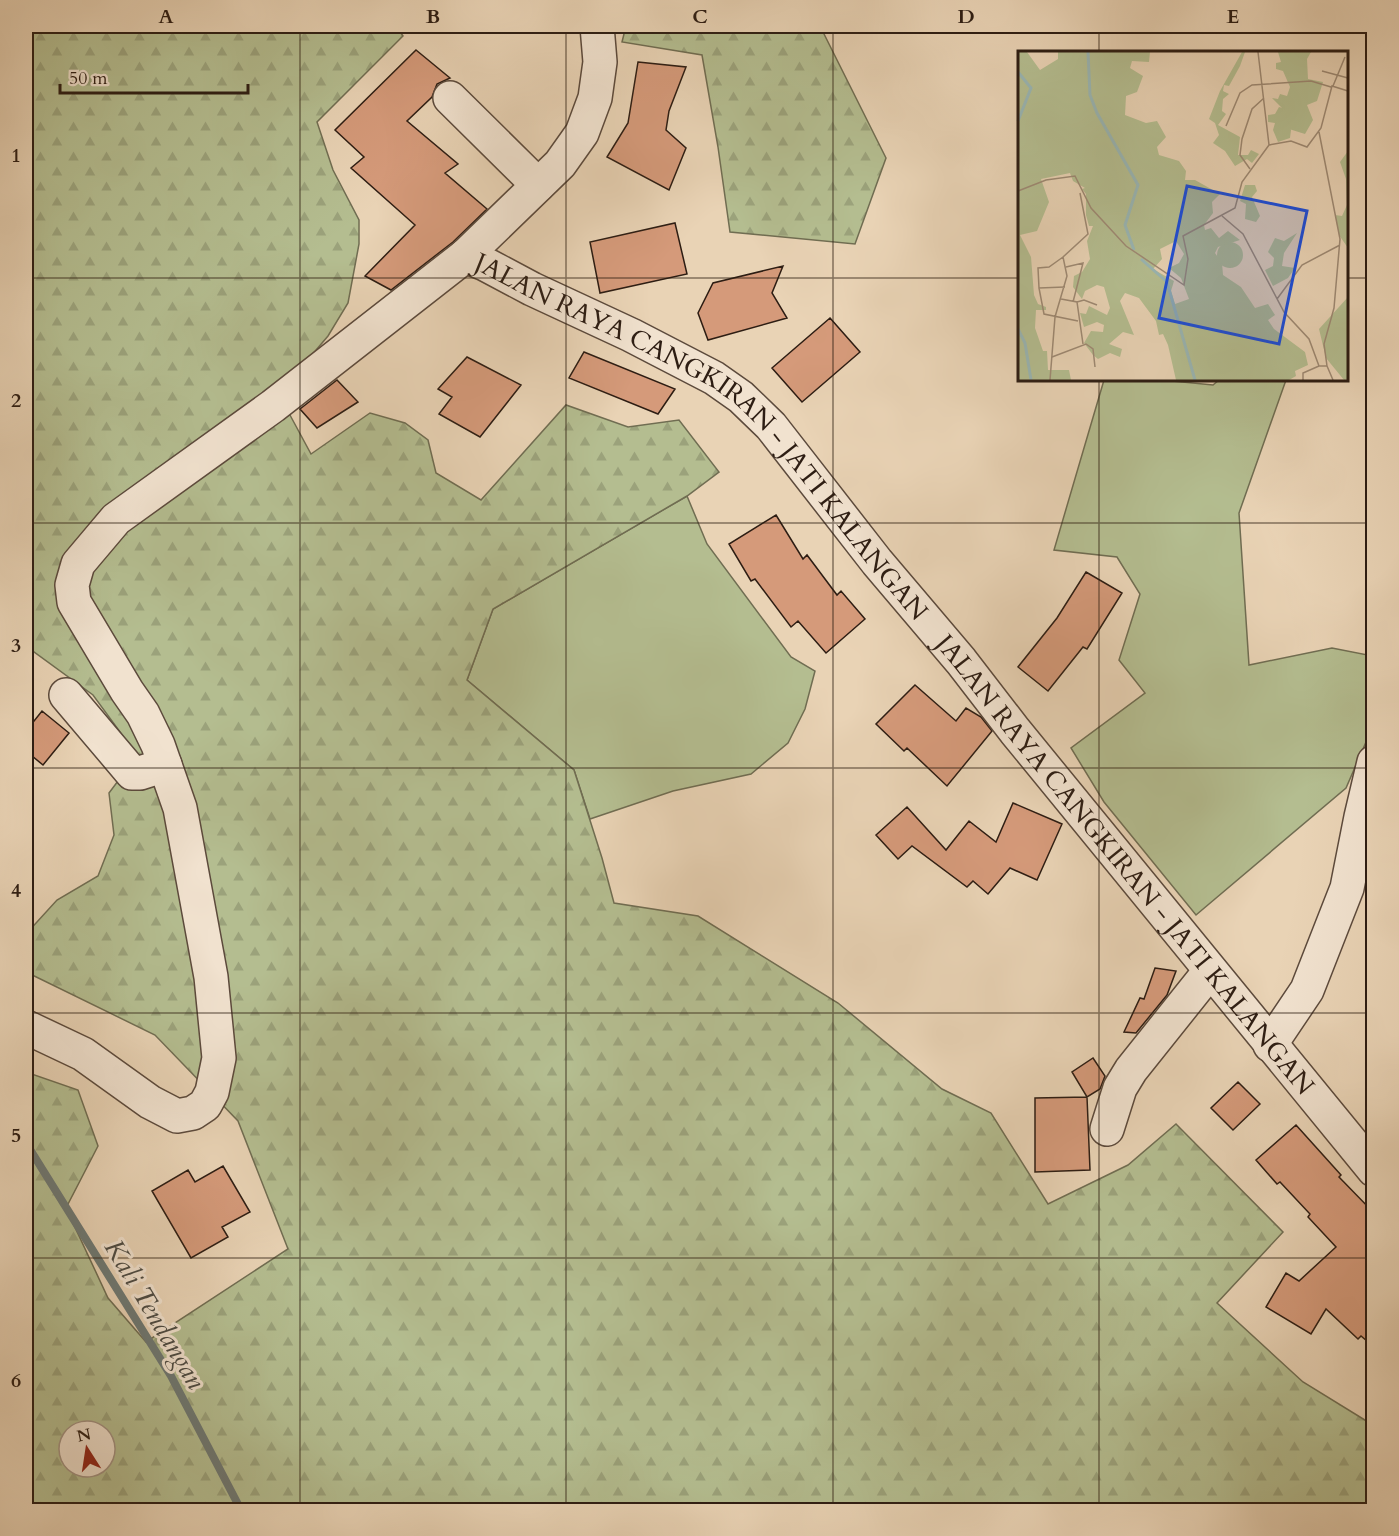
<svg xmlns="http://www.w3.org/2000/svg" width="1399" height="1536" font-family="Cardo,serif">
<style>
.green{fill:#b4bd90;stroke:#706d52;stroke-width:1.5}
.forest{fill:url(#forest-firs);stroke:#706d52;stroke-width:1.5;fill-rule:evenodd}
.lines{fill:none;stroke-linecap:round;stroke-linejoin:round}
.stream{stroke:#6e7974;stroke-width:8}
.building{fill:#d59a7a;stroke:#2d1d13;stroke-width:1.5}
.minor-casing{stroke:#5c4a3c;stroke-width:36}
.minor{stroke:#f1e2cf;stroke-width:33}
.grid{fill:none;stroke:#2d1d13;stroke-width:1.5;stroke-opacity:0.55}
.labels{text-anchor:middle;stroke-width:6;stroke-linejoin:round;paint-order:stroke}
.street-label{font-size:26px;fill:#2d1d13;stroke:#f1e2cf}
.water-label{font-size:27px;font-style:italic;fill:#4d4b43;stroke:#f1e2cf}
.inset-river{fill:none;stroke:#99b6b4;stroke-width:3}
.inset-road{fill:none;stroke:#9e8a74;stroke-width:1.5}
.view{fill:#1d4ed8;fill-opacity:0.15;stroke:#1d4ed8;stroke-width:3}
.inset-edge{fill:none;stroke:#2d1d13;stroke-width:3}
.neatline{fill:none;stroke:#2d1d13;stroke-width:2}
.grid-label{font-size:20px;text-anchor:middle;font-weight:bold;fill:#2d1d13}
</style>
<defs>
<pattern id="forest-firs" width="22" height="20" patternUnits="userSpaceOnUse" patternTransform="scale(1.5)"><rect width="22" height="20" fill="#b4bd90"/><path d="M5 1l3.5 6h-7zM16 11l3.5 6h-7z" fill="#9ba27b"/></pattern>
</defs>
<rect width="100%" height="100%" fill="#e9d3b5"/>
<filter id="stains"><feTurbulence type="fractalNoise" baseFrequency=".00333" numOctaves="4"/><feColorMatrix values="0 0 0 0 .2 0 0 0 0 .09 0 0 0 0 .02 0 0 0 .5 -.17"/></filter>
<radialGradient id="worn" r=".72"><stop offset=".6" stop-color="#630" stop-opacity="0"/><stop offset="1" stop-color="#630" stop-opacity=".3"/></radialGradient>
<!-- green -->
<path class="green" d="M 1104,380 L 1162,380 L 1213,385 L 1219,380 L 1286,380 L 1239,513 L 1249,665 L 1332,648 L 1373,656 L 1373,726 L 1346,788 L 1196,915 L 1104,802 L 1071,748 L 1145,693 L 1119,660 L 1140,594 L 1117,557 L 1054,550 Z
M 687,496 L 707,544 L 791,657 L 815,671 L 805,709 L 788,743 L 751,774 L 673,791 L 590,819 L 574,770 L 467,680 L 493,609 Z"/>
<!-- forest -->
<path class="forest" d="M 26,26 L 396,26 L 403,36 L 317,122 L 333,170 L 359,220 L 359,244 L 348,303 L 328,336 L 305,363 L 277,391 L 311,454 L 370,413 L 405,423 L 428,440 L 436,473 L 481,500 L 566,405 L 628,427 L 679,420 L 719,472 L 687,496 L 493,609 L 467,680 L 574,770 L 602,858 L 614,903 L 698,916 L 838,1003 L 942,1089 L 991,1113 L 1048,1204 L 1128,1165 L 1176,1124 L 1283,1232 L 1217,1303 L 1303,1382 L 1373,1425 L 1373,1510 L 26,1510 L 26,1072 L 78,1090 L 98,1146 L 66,1208 L 108,1298 L 146,1342 L 288,1249 L 238,1121 L 155,1035 L 26,972 L 26,934 L 57,900 L 98,876 L 114,835 L 109,793 L 127,769 L 123,736 L 93,695 L 26,646 ZM 69,1431 L 105,1431 L 105,1467 L 69,1467 Z
M 626,26 L 820,26 L 886,158 L 855,244 L 730,232 L 718,147 L 702,55 L 622,42 Z"/>
<g class="lines">
<!-- stream -->
<path class="stream" d="M 26,1143 L 171,1376 L 241,1510"/>
</g>
<!-- building -->
<path class="building" d="M 416,50 L 450,78 L 437,84 L 432,97 L 407,121 L 458,164 L 445,173 L 487,209 L 453,242 L 391,290 L 365,276 L 415,225 L 351,168 L 364,157 L 335,130 Z
M 638,62 L 686,67 L 669,111 L 666,130 L 686,148 L 669,190 L 607,157 L 628,123 Z
M 675,223 L 687,274 L 600,293 L 590,242 Z
M 783,266 L 772,293 L 787,318 L 708,340 L 698,313 L 713,283 Z
M 830,318 L 860,352 L 802,402 L 772,368 Z
M 584,352 L 675,389 L 658,414 L 569,378 Z
M 467,357 L 521,385 L 480,437 L 439,414 L 452,397 L 438,389 Z
M 337,380 L 358,402 L 317,428 L 300,409 Z
M 776,515 L 803,559 L 807,555 L 837,595 L 841,591 L 865,619 L 826,653 L 798,621 L 791,627 L 755,579 L 751,581 L 729,544 Z
M 1086,572 L 1122,593 L 1087,649 L 1083,647 L 1048,691 L 1018,667 L 1057,618 Z
M 915,685 L 956,721 L 966,708 L 981,717 L 992,731 L 947,786 L 907,748 L 904,751 L 876,724 Z
M 42,711 L 69,733 L 43,765 L 26,751 L 26,731 Z
M 1013,803 L 1062,824 L 1037,880 L 1010,868 L 988,894 L 973,881 L 967,887 L 912,846 L 898,859 L 876,835 L 907,807 L 946,850 L 969,821 L 996,842 Z
M 1155,968 L 1176,971 L 1167,995 L 1136,1033 L 1124,1032 L 1140,998 L 1144,999 Z
M 1093,1058 L 1105,1076 L 1100,1089 L 1087,1097 L 1072,1072 Z
M 1238,1082 L 1260,1104 L 1233,1130 L 1211,1108 Z
M 1087,1097 L 1090,1170 L 1035,1172 L 1035,1098 Z
M 1296,1125 L 1341,1175 L 1339,1177 L 1374,1213 L 1374,1347 L 1361,1336 L 1358,1339 L 1326,1309 L 1311,1334 L 1266,1307 L 1286,1273 L 1299,1281 L 1336,1247 L 1308,1217 L 1310,1214 L 1280,1182 L 1277,1184 L 1256,1160 Z
M 223,1166 L 250,1212 L 222,1227 L 228,1237 L 191,1258 L 152,1191 L 188,1170 L 195,1182 Z"/>
<g class="lines">
<defs>
<g id="minor">
<path d="M 450,98 L 538,185"/>
<path id="s1" d="M 465,256 L 485,264 L 532,289 L 631,335 L 714,378 L 741,397 L 771,426 L 877,562 L 961,661 L 1015,731 L 1374,1170"/>
<path d="M 66,695 L 132,773 L 140,773 L 165,765"/>
<path d="M 26,1027 L 83,1054 L 150,1102 L 177,1116 L 193,1113 L 205,1105 L 212,1092 L 219,1058 L 211,977 L 180,808 L 158,745 L 143,714 L 127,691 L 74,602 L 72,585 L 78,564 L 116,519 L 273,406 L 465,256 L 560,164 L 582,133 L 595,98 L 600,62 L 597,26"/>
<path d="M 1270,1045 L 1307,990 L 1347,888 L 1361,817 L 1374,762"/>
<path d="M 1107,1129 L 1120,1088 L 1131,1070 L 1210,971"/>
</g>
</defs>
<!-- minor casing -->
<use href="#minor" class="minor-casing"/>
<!-- minor -->
<use href="#minor" class="minor"/>
</g>
<!-- grid -->
<path class="grid" d="M 300,26 L 300,1510M 566,26 L 566,1510M 833,26 L 833,1510M 1099,26 L 1099,52M 26,278 L 1020,278M 1346,278 L 1374,278M 1099,380 L 1099,1510M 26,523 L 1374,523M 26,768 L 1374,768M 26,1013 L 1374,1013M 26,1258 L 1374,1258"/>
<g class="labels">
<!-- street labels -->
<g class="street-label">
<text dy="9" stroke="none"><textPath href="#s1" startOffset="304">JALAN RAYA CANGKIRAN - JATI KALANGAN</textPath></text>
<text dy="9" stroke="none"><textPath href="#s1" startOffset="916">JALAN RAYA CANGKIRAN - JATI KALANGAN</textPath></text>
</g>
<!-- water labels -->
<g class="water-label">
<text transform="translate(155 1314) rotate(59)" y="9">Kali Tendangan</text>
</g>
</g>
<!-- overview -->
<g transform="translate(1018 51)">
<rect width="330" height="330" fill="#e9d3b5"/>
<path d="M 279,182 L 266,202 L 264,215 L 277,217 L 270,227 L 255,235 L 247,219 L 255,215 L 256,207 L 250,201 L 257,187 L 266,190 ZM199 204a13 13 0 1 1 26 0a13 13 0 1 1-26 0Z" fill="#b4bd90"/>
<path d="M 0,1 L 9,1 L 22,19 L 40,8 L 40,1 L 132,1 L 131,11 L 114,10 L 112,17 L 125,25 L 119,41 L 108,45 L 107,64 L 128,72 L 139,70 L 148,86 L 139,96 L 141,104 L 161,110 L 168,120 L 167,129 L 177,129 L 202,143 L 194,151 L 195,162 L 186,174 L 187,179 L 193,177 L 201,187 L 210,180 L 222,189 L 200,196 L 197,202 L 204,212 L 205,224 L 223,236 L 237,257 L 250,253 L 257,264 L 250,269 L 256,278 L 287,301 L 290,314 L 277,320 L 278,325 L 271,329 L 158,329 L 150,294 L 145,283 L 141,284 L 138,270 L 121,247 L 107,242 L 102,250 L 116,284 L 105,281 L 91,293 L 104,298 L 102,306 L 92,302 L 80,308 L 75,304 L 66,292 L 73,280 L 85,281 L 86,274 L 79,271 L 66,276 L 62,262 L 68,263 L 71,255 L 89,264 L 92,257 L 86,236 L 79,234 L 67,240 L 64,248 L 55,236 L 56,225 L 64,221 L 72,208 L 69,190 L 75,175 L 71,175 L 68,164 L 68,143 L 64,138 L 67,137 L 55,130 L 52,122 L 23,128 L 31,151 L 19,180 L 2,184 L 13,206 L 16,244 L 20,253 L 28,256 L 28,259 L 18,259 L 17,277 L 25,300 L 29,300 L 30,319 L 51,319 L 53,329 L 0,329 ZM 158,190 L 166,203 L 161,212 L 151,217 L 163,227 L 171,248 L 157,253 L 153,240 L 156,230 L 135,218 L 144,208 L 142,198 ZM 224,1 L 227,1 L 222,15 L 211,35 L 206,34 L 205,40 L 211,43 L 205,48 L 204,60 L 208,63 L 200,74 L 222,86 L 220,104 L 230,104 L 233,99 L 241,103 L 234,112 L 229,108 L 217,115 L 207,100 L 195,92 L 201,84 L 197,72 L 191,68 L 202,40 ZM 260,1 L 293,1 L 289,8 L 290,28 L 305,31 L 299,50 L 289,54 L 295,69 L 287,83 L 271,78 L 265,58 L 254,47 L 260,48 L 262,43 L 269,45 L 272,36 L 265,20 L 258,18 L 258,12 L 263,11 ZM 330,100 L 330,197 L 321,184 L 317,164 L 324,165 L 329,154 L 328,128 L 322,111 ZM 227,134 L 237,134 L 239,140 L 234,146 L 242,165 L 238,171 L 227,168 L 228,153 L 222,150 ZM 330,246 L 330,328 L 326,329 L 308,307 L 301,278 Z" fill="#b4bd90" fill-rule="evenodd"/>
<path d="M 261,56 L 265,57 L 273,79 L 272,87 L 260,91 L 255,79 L 257,72 L 250,71 L 250,64 L 257,63 Z" fill="#b4bd90"/>
<path class="inset-river" d="M 70,1 L 72,44 L 79,62 L 120,134 L 107,174 L 116,199M 0,21 L 13,37 L 0,70M 123,208 L 149,231 L 177,329M 0,278 L 7,292 L 13,329"/>
<path class="inset-road" d="M 304,20 L 330,27M 315,35 L 327,6M 208,75 L 222,42 L 234,34 L 293,30 L 313,36M 301,81 L 322,188 L 316,257 L 306,293 L 309,315M 251,94 L 273,90 L 289,96 L 303,77 L 314,35 L 330,40M 232,118 L 222,104 L 224,88 L 234,58 L 246,47M 0,140 L 28,129 L 57,125 L 73,157 L 108,195 L 166,234 L 170,208 L 165,185 L 217,157 L 224,131 L 251,94 L 240,1M 204,165 L 225,183 L 266,261 L 291,288 L 301,315 L 309,315 L 315,329M 45,206 L 31,216 L 20,217 L 21,237 L 47,236M 48,216 L 65,212 L 55,251M 21,237 L 26,263 L 60,270M 43,248 L 59,251 L 65,293M 259,248 L 284,214 L 322,194M 59,251 L 66,249 L 79,254M 34,306 L 68,293 L 75,298 L 77,316M 32,329 L 37,266 L 49,225 L 45,206 L 70,183 L 62,142M 285,329 L 285,322 L 301,315"/>
<path class="view" d="M 169,135 L 289,160 L 261,293 L 141,267 Z"/>
<rect width="330" height="330" class="inset-edge"/>
</g>
<!-- margin -->
<rect width="1399" height="1536" fill="none" stroke="#e9d3b5" stroke-width="66"/>
<!-- north arrow -->
<g transform="translate(87 1449) rotate(348)"><circle r="28" fill="#f1e2cf" stroke="#a39384" stroke-width="1.5"/>
<path d="M0-4.5L10 22L0 15L-10 22Z" fill="#8f2418"/>
<text y="-9" font-size="16" font-weight="bold" text-anchor="middle" fill="#2d1d13">N</text>
</g>
<!-- scale -->
<path d="M60 84v9h188v-9" fill="none" stroke="#2d1d13" stroke-width="3"/>
<text x="69" y="84" font-size="18" fill="#2d1d13" stroke="#f1e2cf" stroke-width="4.5" paint-order="stroke">50 m</text>
<rect x="33" y="33" width="1333" height="1470" class="neatline"/>
<g class="grid-label">
<text x="166" y="23">A</text>
<text x="433" y="23">B</text>
<text x="700" y="23">C</text>
<text x="966" y="23">D</text>
<text x="1233" y="23">E</text>
<text x="16" y="162">1</text>
<text x="16" y="407">2</text>
<text x="16" y="652">3</text>
<text x="16" y="897">4</text>
<text x="16" y="1142">5</text>
<text x="16" y="1387">6</text>
</g>
<rect width="100%" height="100%" filter="url(#stains)"/>
<rect width="100%" height="100%" fill="url(#worn)"/>
</svg>
